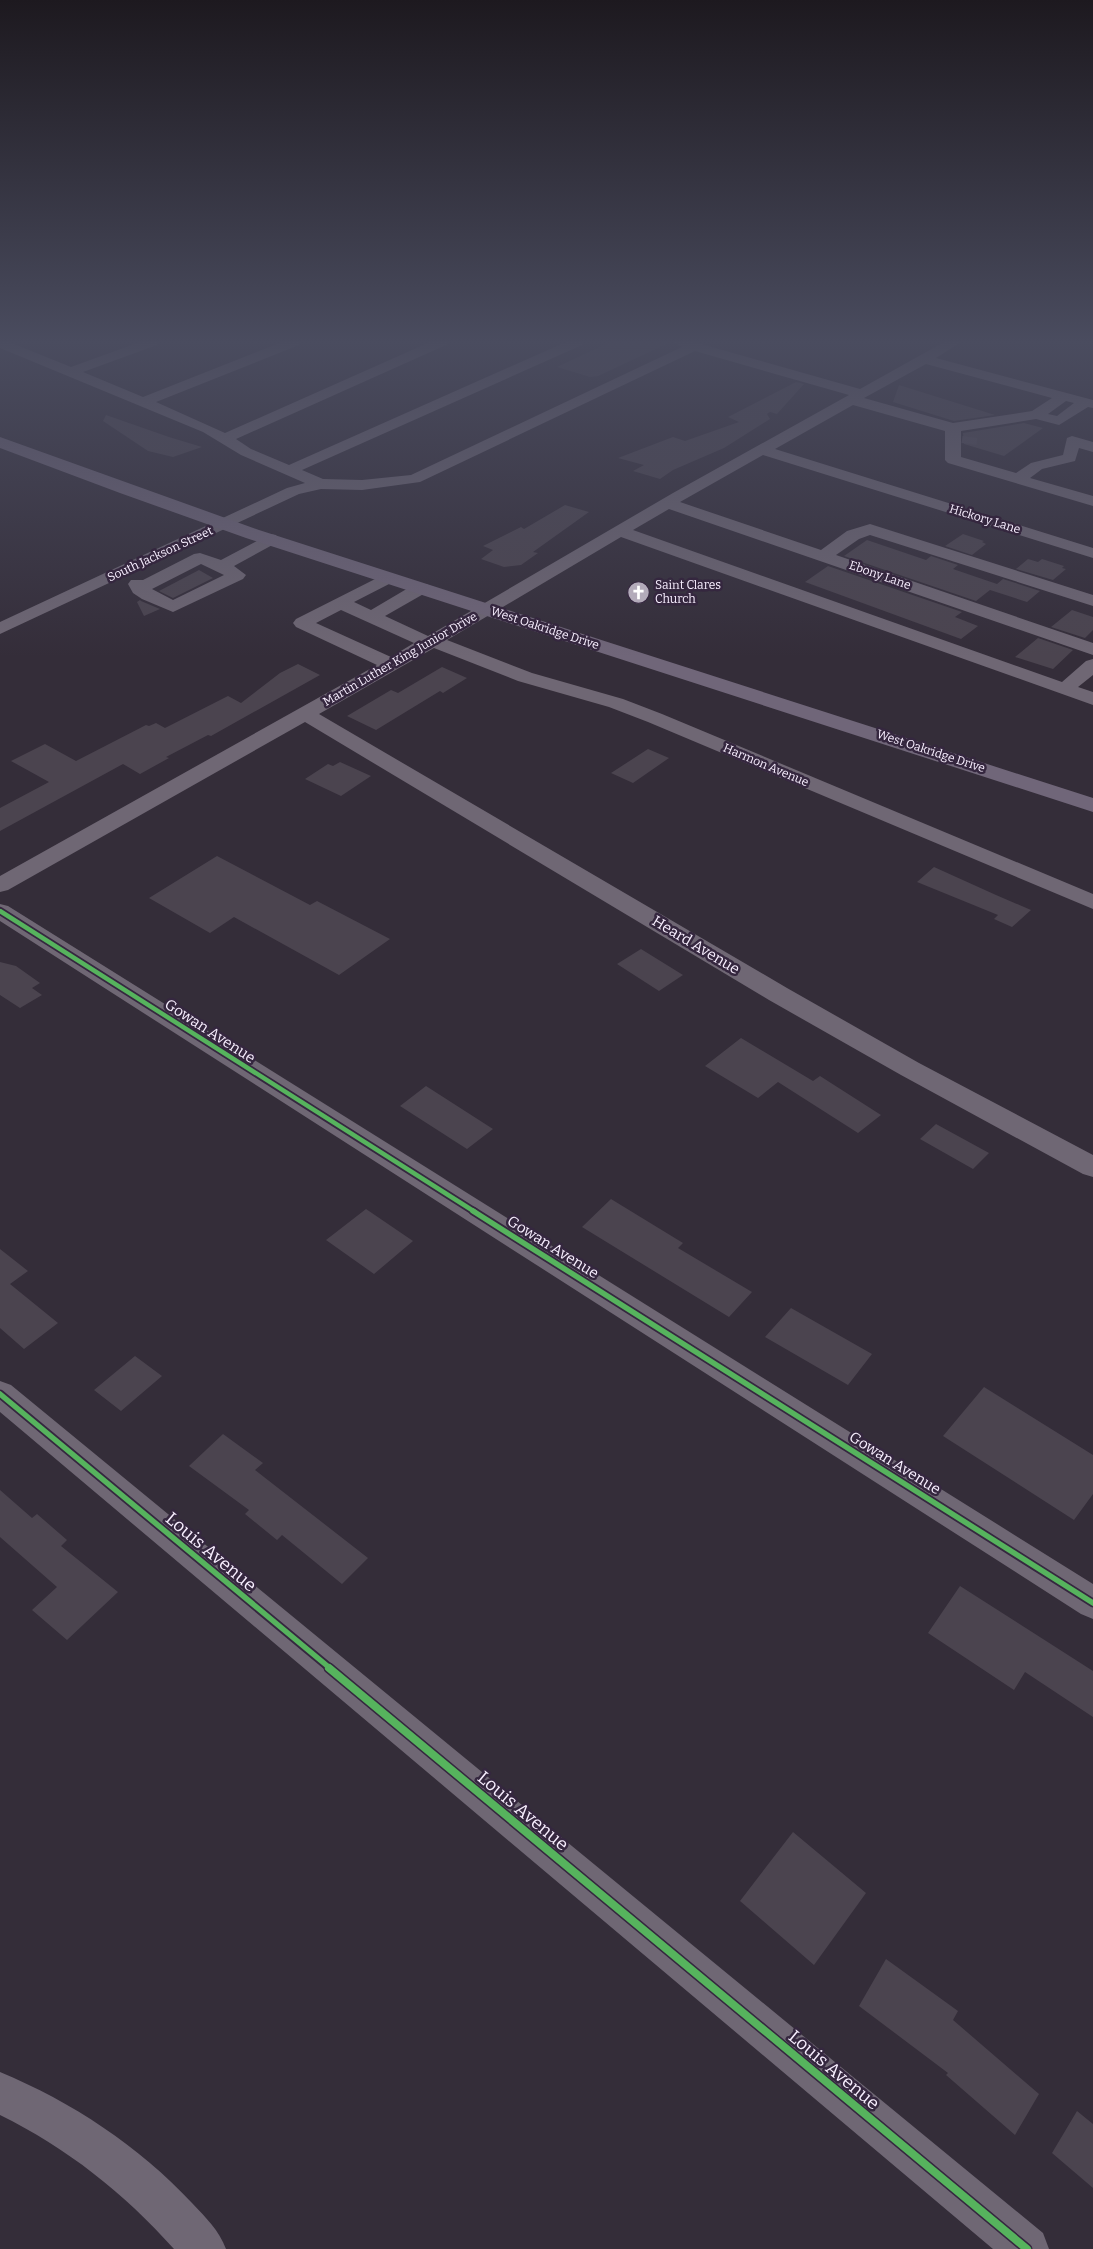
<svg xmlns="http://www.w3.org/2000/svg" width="1093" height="2249" font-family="Bitter,serif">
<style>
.building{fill:#4b444f}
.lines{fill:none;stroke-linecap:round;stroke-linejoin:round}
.minor-tunnel{stroke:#514a57;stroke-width:15;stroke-dasharray:15 8;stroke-linecap:butt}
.minor{fill:#6f6774;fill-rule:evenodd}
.major{fill:#706679;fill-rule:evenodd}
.cycleway-far2-casing{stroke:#35273f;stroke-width:8}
.cycleway-far1-casing{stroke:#35273f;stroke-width:9}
.cycleway-casing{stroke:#35273f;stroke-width:11}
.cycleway-far2{stroke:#56b35d;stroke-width:4.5}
.cycleway-far1{stroke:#56b35d;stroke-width:5.5}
.cycleway{stroke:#56b35d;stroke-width:8}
.labels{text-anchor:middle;stroke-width:5;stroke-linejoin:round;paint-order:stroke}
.far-street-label{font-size:12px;fill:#f8efff;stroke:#35273f}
.far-poi-label{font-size:12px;fill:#f8efff;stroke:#35273f;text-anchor:start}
.street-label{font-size:15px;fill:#f8efff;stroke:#35273f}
.near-street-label{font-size:18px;fill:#f8efff;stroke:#35273f}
</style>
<rect width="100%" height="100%" fill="#342d39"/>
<!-- building -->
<path class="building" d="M 610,342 L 671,342 L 598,376 L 590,377 L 557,367 Z
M 796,382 L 804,384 L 777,414 L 770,412 L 767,414 L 770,419 L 724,448 L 673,470 L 660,479 L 633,471 L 644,465 L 618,458 L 673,437 L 685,441 L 739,422 L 728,417 Z
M 899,385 L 995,415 L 954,421 L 893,402 Z
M 106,415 L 169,437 L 202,447 L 173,457 L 148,451 L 103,421 Z
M 1024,423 L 1043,428 L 1004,456 L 964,444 L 963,433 Z
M 565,505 L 589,512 L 533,552 L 538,553 L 521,565 L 504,567 L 481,559 L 493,550 L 483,546 L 521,527 L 524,529 Z
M 963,534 L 984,541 L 982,542 L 986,544 L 972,555 L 945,546 Z
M 867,540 L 926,560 L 931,556 L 958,565 L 953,569 L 997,584 L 1003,579 L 1040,591 L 1027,602 L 990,590 L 976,601 L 844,556 Z
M 1028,559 L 1038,562 L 1042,559 L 1064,566 L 1062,568 L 1066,569 L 1053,580 L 1016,569 Z
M 828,566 L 962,612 L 955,617 L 978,626 L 961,639 L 805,582 Z
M 199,570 L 213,578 L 173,598 L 159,591 Z
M 140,600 L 141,601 L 160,609 L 144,616 L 137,602 Z
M 1072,610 L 1093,617 L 1093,630 L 1085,638 L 1051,627 Z
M 1038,638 L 1073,650 L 1053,669 L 1015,657 Z
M 298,664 L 320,675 L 211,736 L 208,735 L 166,757 L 169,758 L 140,774 L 123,764 L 0,831 L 0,808 L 49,782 L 11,761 L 45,744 L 76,761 L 146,725 L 149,726 L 156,723 L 165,728 L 228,696 L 241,703 L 280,673 Z
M 442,667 L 467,678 L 443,693 L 440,691 L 376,730 L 347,716 L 391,690 L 398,693 Z
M 648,749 L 669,758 L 633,783 L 611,773 Z
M 340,762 L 371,776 L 341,796 L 305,779 L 328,764 L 333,766 Z
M 217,856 L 310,905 L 317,901 L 390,939 L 339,975 L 234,917 L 210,933 L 149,898 Z
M 934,867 L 996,895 L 1031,910 L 1012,927 L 994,919 L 998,915 L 917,882 Z
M 641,949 L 683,975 L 659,991 L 617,964 Z
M 0,962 L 16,966 L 40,983 L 32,988 L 42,995 L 20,1008 L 0,995 Z
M 741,1038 L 813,1081 L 820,1076 L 881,1115 L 858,1133 L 778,1082 L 758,1098 L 705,1066 Z
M 426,1086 L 493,1129 L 467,1149 L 400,1106 Z
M 936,1124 L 989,1153 L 973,1169 L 920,1139 Z
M 611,1199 L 683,1243 L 678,1248 L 752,1292 L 729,1317 L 582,1227 Z
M 366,1209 L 413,1241 L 374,1274 L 326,1240 Z
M 0,1249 L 28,1271 L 10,1284 L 58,1323 L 24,1349 L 0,1328 Z
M 791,1308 L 872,1354 L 848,1385 L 765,1337 Z
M 135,1356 L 162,1376 L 121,1411 L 94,1390 Z
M 984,1387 L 1093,1455 L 1093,1494 L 1074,1520 L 943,1436 Z
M 223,1434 L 263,1463 L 255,1470 L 368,1558 L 342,1584 L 282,1535 L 277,1540 L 245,1514 L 249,1510 L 189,1466 Z
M 0,1490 L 32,1518 L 37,1514 L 67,1540 L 61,1546 L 118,1592 L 67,1640 L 32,1610 L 57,1587 L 0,1537 Z
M 960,1586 L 1093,1671 L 1093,1717 L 1025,1672 L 1014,1690 L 928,1633 Z
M 793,1832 L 866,1893 L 814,1965 L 740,1901 Z
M 886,1959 L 958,2011 L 953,2020 L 1039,2094 L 1015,2135 L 946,2075 L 948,2073 L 859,2006 Z
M 1077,2111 L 1093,2124 L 1093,2188 L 1052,2153 Z"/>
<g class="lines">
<!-- minor-tunnel -->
<path class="minor-tunnel" d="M 969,444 L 970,437"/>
<!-- minor -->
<path class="minor" d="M 0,342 L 9,342 L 71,367 L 140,342 L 159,342 L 157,345 L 83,372 L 143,397 L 282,342 L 301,342 L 299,345 L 156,402 L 225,433 L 430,342 L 448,342 L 446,345 L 236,439 L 251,449 L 289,465 L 566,342 L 584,342 L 582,345 L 302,470 L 323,479 L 362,480 L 411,475 L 682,347 L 673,342 L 694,342 L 860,389 L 944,342 L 961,342 L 936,358 L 1093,400 L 1093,408 L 1088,407 L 1059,425 L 1036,419 L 961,431 L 961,457 L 1016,473 L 1031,463 L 1063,455 L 1067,438 L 1072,436 L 1093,442 L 1093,452 L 1079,448 L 1075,461 L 1042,469 L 1030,478 L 1093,496 L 1093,506 L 948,463 L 945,460 L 945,431 L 853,405 L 775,449 L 1093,548 L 1093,558 L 763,455 L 680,502 L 821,550 L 847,531 L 870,524 L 1093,595 L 1093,606 L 870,535 L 859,539 L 836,555 L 1093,643 L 1093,655 L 669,509 L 633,530 L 1062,682 L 1086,661 L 1093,659 L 1093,675 L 1078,687 L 1093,692 L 1093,705 L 621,537 L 447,640 L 532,673 L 623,699 L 662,714 L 1093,894 L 1093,909 L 648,722 L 609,707 L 518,681 L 434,648 L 319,714 L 787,988 L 919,1063 L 1093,1155 L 1093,1177 L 1083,1174 L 901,1075 L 769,1000 L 305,722 L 8,890 L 0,892 L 0,876 L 377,665 L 296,627 L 293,623 L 296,619 L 387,573 L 393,574 L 396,578 L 393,582 L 354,602 L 371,610 L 415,584 L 427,584 L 430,588 L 427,592 L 385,616 L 428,636 L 673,493 L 849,395 L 695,351 L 420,482 L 362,490 L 321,489 L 299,494 L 0,634 L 0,622 L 287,488 L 305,483 L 241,455 L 203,432 L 0,348 ZM 926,364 L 1052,398 L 1032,411 L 953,423 L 864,398 ZM 1066,401 L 1074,403 L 1057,416 L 1048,414 ZM 341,610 L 414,643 L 391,657 L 316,623 Z
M 270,534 L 276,535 L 278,539 L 276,543 L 234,566 L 246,575 L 243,579 L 173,612 L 142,599 L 133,593 L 128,584 L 131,580 L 143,580 L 194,554 L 200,553 L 221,560 ZM 201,564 L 224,575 L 173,600 L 152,589 Z
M 0,904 L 8,906 L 1093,1584 L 1093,1619 L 1081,1614 L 0,921 Z
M 0,1381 L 11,1385 L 1043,2233 L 1049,2249 L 993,2249 L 0,1412 Z
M 0,2072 C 72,2102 139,2146 192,2203 C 206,2218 219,2230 226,2249 L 174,2249 C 124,2193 67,2148 0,2115 Z"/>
<!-- major -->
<path class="major" d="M 0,437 L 259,530 L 1093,798 L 1093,812 L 246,538 L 120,493 L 0,448 Z"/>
<defs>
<path id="cycleway-far2" d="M 0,911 L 475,1212"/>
<path id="cycleway-far1" d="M 473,1211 L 1093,1603
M 0,1394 L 331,1669"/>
<path id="cycleway" d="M 329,1668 L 1027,2249"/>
</defs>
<!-- cycleway-far2 casing -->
<use href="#cycleway-far2" class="cycleway-far2-casing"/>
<!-- cycleway-far1 casing -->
<use href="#cycleway-far1" class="cycleway-far1-casing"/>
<!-- cycleway casing -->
<use href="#cycleway" class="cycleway-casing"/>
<!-- cycleway-far2 -->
<use href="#cycleway-far2" class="cycleway-far2"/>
<!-- cycleway-far1 -->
<use href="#cycleway-far1" class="cycleway-far1"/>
<!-- cycleway -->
<use href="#cycleway" class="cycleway"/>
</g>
<!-- sky -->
<linearGradient id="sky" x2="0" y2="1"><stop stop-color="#1d191f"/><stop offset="0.52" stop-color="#4a4c5f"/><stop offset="1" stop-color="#4a4c5f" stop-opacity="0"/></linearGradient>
<rect width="1093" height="657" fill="url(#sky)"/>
<!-- icons -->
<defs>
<symbol id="church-disc" viewBox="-11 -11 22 22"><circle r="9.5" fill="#b3abba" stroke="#35273f"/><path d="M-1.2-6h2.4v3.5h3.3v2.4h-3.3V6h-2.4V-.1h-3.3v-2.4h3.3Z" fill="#fff"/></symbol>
</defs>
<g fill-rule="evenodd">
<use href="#church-disc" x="626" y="580" width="25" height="25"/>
</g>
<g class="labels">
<!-- far-street labels -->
<g class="far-street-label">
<text transform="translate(985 519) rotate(17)" y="4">Hickory Lane</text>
<text transform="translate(160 554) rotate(-25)" y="4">South Jackson Street</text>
<text transform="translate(880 575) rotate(19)" y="4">Ebony Lane</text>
<text transform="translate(545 628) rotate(18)" y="4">West Oakridge Drive</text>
<text transform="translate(400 659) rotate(-30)" y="4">Martin Luther King Junior Drive</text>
<text transform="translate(931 751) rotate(18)" y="4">West Oakridge Drive</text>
<text transform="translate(766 765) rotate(23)" y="4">Harmon Avenue</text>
</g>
<!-- far-poi labels -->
<g class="far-poi-label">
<text x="655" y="589">Saint Clares<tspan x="655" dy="14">Church</tspan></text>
</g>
<!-- street labels -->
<g class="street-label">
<text transform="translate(696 945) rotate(31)" y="5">Heard Avenue</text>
<text transform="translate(210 1031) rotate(33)" y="5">Gowan Avenue</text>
<text transform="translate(553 1247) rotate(32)" y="5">Gowan Avenue</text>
<text transform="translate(895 1463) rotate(32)" y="5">Gowan Avenue</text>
</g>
<!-- near-street labels -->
<g class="near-street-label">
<text transform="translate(211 1552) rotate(40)" y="6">Louis Avenue</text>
<text transform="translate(523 1811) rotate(40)" y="6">Louis Avenue</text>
<text transform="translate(834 2070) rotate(40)" y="6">Louis Avenue</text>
</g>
</g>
</svg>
